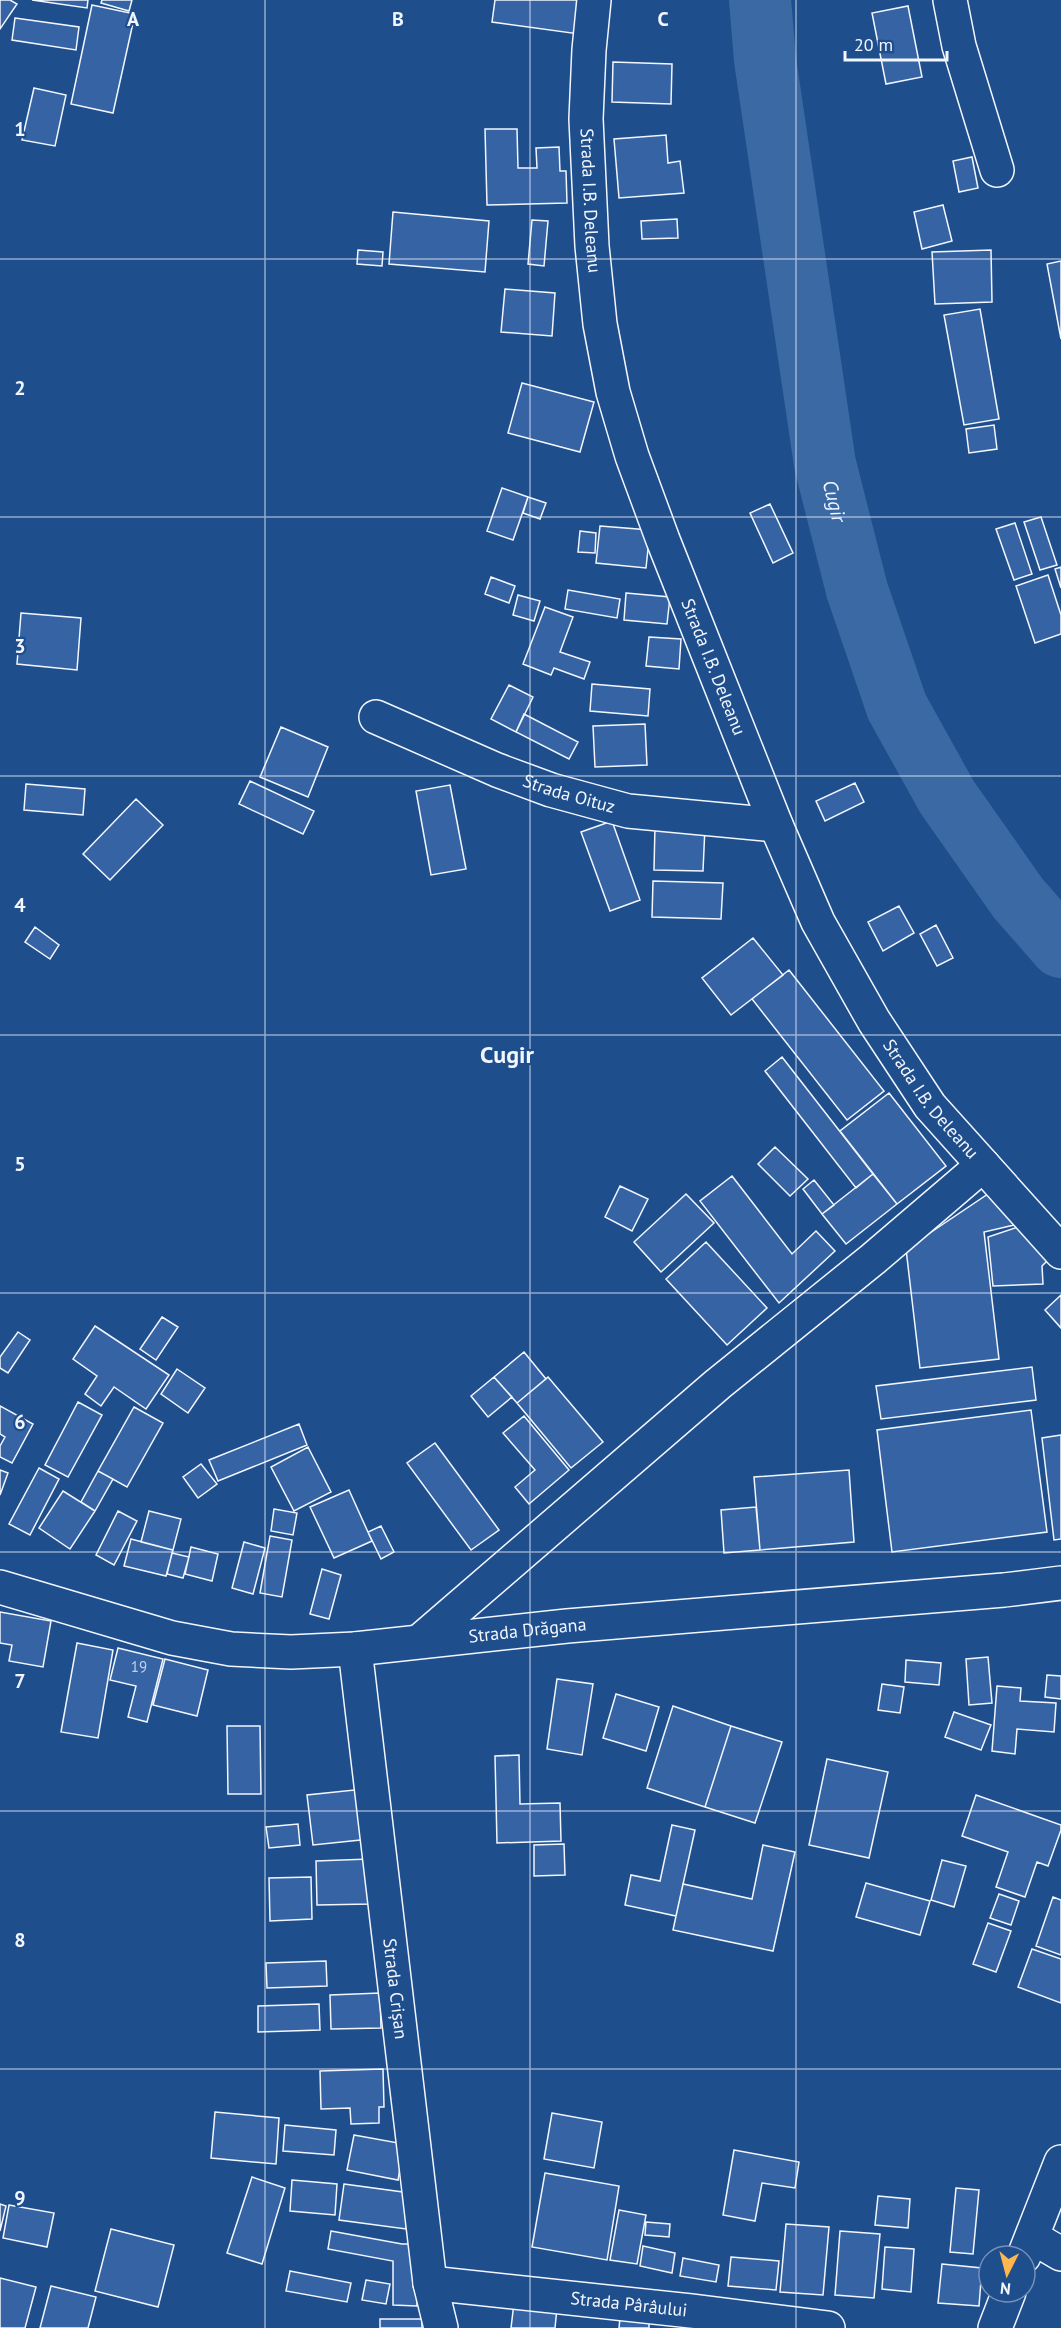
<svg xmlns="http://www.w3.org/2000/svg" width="1061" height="2328" font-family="'PT Sans',sans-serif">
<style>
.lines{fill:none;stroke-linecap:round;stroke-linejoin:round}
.river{stroke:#3b69a3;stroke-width:62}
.building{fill:#3563a3;stroke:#f2f6ff;stroke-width:1.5}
.minor-casing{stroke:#f2f6ff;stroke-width:36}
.minor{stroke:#1f4e8c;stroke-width:33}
.grid{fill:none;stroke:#f2f6ff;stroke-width:1.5;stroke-opacity:0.55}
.labels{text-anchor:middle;stroke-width:4.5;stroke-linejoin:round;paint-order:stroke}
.number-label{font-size:15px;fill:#c3d1e8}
.street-label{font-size:18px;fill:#f2f6ff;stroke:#1f4e8c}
.water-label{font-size:20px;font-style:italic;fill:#f2f6ff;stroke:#1f4e8c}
.district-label{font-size:24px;font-weight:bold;fill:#f2f6ff;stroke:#1f4e8c}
.grid-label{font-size:20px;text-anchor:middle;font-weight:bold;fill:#f2f6ff;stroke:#1f4e8c;stroke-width:4.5;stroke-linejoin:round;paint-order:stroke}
</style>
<rect width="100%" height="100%" fill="#1f4e8c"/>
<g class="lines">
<!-- river -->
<path class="river" id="s1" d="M 760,0 L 765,60 L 825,464 L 857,590 L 897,707 L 947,797 L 1018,898 L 1061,947"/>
</g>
<!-- building -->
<path class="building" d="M 0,0 L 10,0 L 17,4 L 0,29 Z
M 32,0 L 88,0 L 87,8 Z
M 102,0 L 132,0 L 129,11 L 101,3 Z
M 495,0 L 584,0 L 579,34 L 492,22 Z
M 92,5 L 135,14 L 113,113 L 71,104 Z
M 908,6 L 922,77 L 886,84 L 872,13 Z
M 15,18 L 79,27 L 76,50 L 12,40 Z
M 613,62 L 672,64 L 671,104 L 612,102 Z
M 34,88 L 66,95 L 55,146 L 22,140 Z
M 485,129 L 517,129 L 518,168 L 537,168 L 536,148 L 559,147 L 560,171 L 566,171 L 567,203 L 487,205 Z
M 666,135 L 668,163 L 680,161 L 684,193 L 619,198 L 614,139 Z
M 972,157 L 978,188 L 959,192 L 953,161 Z
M 943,205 L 952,241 L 922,249 L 914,212 Z
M 393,212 L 489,221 L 485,272 L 389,264 Z
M 677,219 L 678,238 L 642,239 L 641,221 Z
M 532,220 L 548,221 L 544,266 L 528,264 Z
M 358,250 L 383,252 L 382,266 L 357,264 Z
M 991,250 L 992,302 L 935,304 L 932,252 Z
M 1061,261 L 1061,339 L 1047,264 Z
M 505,289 L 555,293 L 552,336 L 501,332 Z
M 980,309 L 999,419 L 964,425 L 944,315 Z
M 522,383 L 594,402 L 580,452 L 508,433 Z
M 994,425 L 997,449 L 969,453 L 966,429 Z
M 502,488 L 528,497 L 513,540 L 487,531 Z
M 528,497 L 546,503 L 540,519 L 523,513 Z
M 770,504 L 793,553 L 773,563 L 750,513 Z
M 1041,517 L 1057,565 L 1040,570 L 1024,522 Z
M 1015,523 L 1032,574 L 1014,580 L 996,529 Z
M 600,526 L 650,530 L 646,568 L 596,563 Z
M 580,531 L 596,533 L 595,553 L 578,552 Z
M 1061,567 L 1061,588 L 1055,569 Z
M 1048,575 L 1061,615 L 1061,634 L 1035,643 L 1016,586 Z
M 491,577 L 515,586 L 509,603 L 485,594 Z
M 568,590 L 620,599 L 617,618 L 565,609 Z
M 626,593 L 670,597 L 667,624 L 624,620 Z
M 518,595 L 540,601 L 534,621 L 513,615 Z
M 545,607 L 573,617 L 560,652 L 590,662 L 584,679 L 554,668 L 551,675 L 523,664 Z
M 21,613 L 81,618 L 77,670 L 17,664 Z
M 649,637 L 681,639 L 679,669 L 646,666 Z
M 592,684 L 650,689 L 648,716 L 590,711 Z
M 509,685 L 533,697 L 516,732 L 491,719 Z
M 524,714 L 578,742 L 569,759 L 516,732 Z
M 645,724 L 647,765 L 595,767 L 593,726 Z
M 281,727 L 328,747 L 308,797 L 260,777 Z
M 250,781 L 314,811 L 303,834 L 239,804 Z
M 855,783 L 864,802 L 825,821 L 816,801 Z
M 26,784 L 85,789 L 83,815 L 24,810 Z
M 450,785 L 466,869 L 431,875 L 416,791 Z
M 136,799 L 163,825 L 110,880 L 83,854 Z
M 612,821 L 640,900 L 610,911 L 581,832 Z
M 655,825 L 705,827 L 703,871 L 654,870 Z
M 653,881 L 723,883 L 721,919 L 652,917 Z
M 899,906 L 914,933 L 883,951 L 868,922 Z
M 936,925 L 953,958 L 937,966 L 920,934 Z
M 35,927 L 59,945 L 50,959 L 25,942 Z
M 753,938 L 783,975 L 731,1015 L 702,978 Z
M 789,970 L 884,1091 L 847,1120 L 752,999 Z
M 782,1057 L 873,1174 L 856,1188 L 765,1071 Z
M 889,1093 L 946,1166 L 897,1204 L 840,1131 Z
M 775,1147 L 808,1179 L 790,1196 L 758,1164 Z
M 873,1174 L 897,1204 L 846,1244 L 822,1214 Z
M 732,1176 L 792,1254 L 816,1231 L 835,1251 L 779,1303 L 700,1201 Z
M 814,1180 L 834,1205 L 822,1214 L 803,1189 Z
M 620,1186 L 648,1199 L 632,1231 L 605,1217 Z
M 686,1194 L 714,1223 L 661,1272 L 634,1242 Z
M 988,1194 L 1014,1225 L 984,1232 L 999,1359 L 920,1368 L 906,1249 Z
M 1018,1227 L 1050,1258 L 1042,1266 L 1043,1284 L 993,1286 L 988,1237 Z
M 706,1242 L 767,1308 L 727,1345 L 666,1279 Z
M 1061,1295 L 1061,1328 L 1045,1310 Z
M 162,1317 L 178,1327 L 156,1360 L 140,1349 Z
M 95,1326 L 169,1375 L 146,1409 L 114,1387 L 101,1406 L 85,1394 L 97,1376 L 73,1359 Z
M 18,1332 L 30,1340 L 8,1373 L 0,1368 L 0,1357 Z
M 524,1352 L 546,1379 L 517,1403 L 494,1377 Z
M 1032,1367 L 1036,1400 L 881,1419 L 876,1386 Z
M 177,1369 L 205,1388 L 188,1413 L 161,1394 Z
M 494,1377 L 512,1397 L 488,1417 L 471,1396 Z
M 548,1377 L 603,1442 L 571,1468 L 517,1403 Z
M 78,1402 L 102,1415 L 68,1477 L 45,1465 Z
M 0,1406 L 33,1424 L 12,1463 L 0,1457 L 0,1446 L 5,1437 L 0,1434 Z
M 134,1407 L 163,1423 L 127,1487 L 98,1471 Z
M 1031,1410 L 1047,1532 L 892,1552 L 877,1430 Z
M 524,1416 L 569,1470 L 529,1504 L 515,1487 L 535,1470 L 503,1433 Z
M 299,1424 L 307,1445 L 218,1481 L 209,1460 Z
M 1061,1435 L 1061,1539 L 1054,1540 L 1042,1438 Z
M 435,1443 L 499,1530 L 471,1550 L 407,1463 Z
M 308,1447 L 331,1492 L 294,1511 L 271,1467 Z
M 201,1464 L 217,1484 L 198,1498 L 183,1477 Z
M 39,1468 L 59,1479 L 30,1535 L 9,1524 Z
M 0,1470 L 8,1473 L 0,1495 Z
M 849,1470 L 854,1542 L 760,1550 L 754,1477 Z
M 98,1471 L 113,1479 L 95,1511 L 81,1502 Z
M 349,1490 L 372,1541 L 334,1558 L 310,1507 Z
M 63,1491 L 95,1511 L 70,1549 L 39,1528 Z
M 756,1507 L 760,1550 L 724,1553 L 721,1510 Z
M 274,1509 L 297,1513 L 293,1535 L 271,1531 Z
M 118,1511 L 137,1521 L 114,1565 L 96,1555 Z
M 149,1511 L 181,1519 L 173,1550 L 141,1542 Z
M 381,1526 L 394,1552 L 381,1559 L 368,1532 Z
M 270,1536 L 292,1540 L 282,1597 L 260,1593 Z
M 131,1539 L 173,1550 L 166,1576 L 124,1566 Z
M 244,1542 L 265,1548 L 253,1594 L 232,1588 Z
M 191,1547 L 218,1554 L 212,1581 L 185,1574 Z
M 172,1553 L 189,1557 L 183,1578 L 167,1574 Z
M 322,1569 L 341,1575 L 329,1619 L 310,1614 Z
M 0,1612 L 51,1621 L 43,1667 L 9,1661 L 12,1645 L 0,1643 Z
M 77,1643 L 113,1650 L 98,1738 L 61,1732 Z
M 118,1648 L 163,1659 L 147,1722 L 128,1717 L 136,1686 L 110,1680 Z
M 988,1657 L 992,1703 L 969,1705 L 966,1659 Z
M 165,1659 L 208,1670 L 197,1716 L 153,1705 Z
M 906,1660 L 941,1663 L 939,1685 L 905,1682 Z
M 1047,1675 L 1061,1676 L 1061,1699 L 1045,1697 Z
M 557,1679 L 593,1684 L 582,1755 L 547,1749 Z
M 882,1684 L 904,1687 L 900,1713 L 878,1710 Z
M 997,1686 L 1021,1688 L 1020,1701 L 1056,1703 L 1054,1732 L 1017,1729 L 1015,1754 L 992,1751 Z
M 616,1694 L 659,1707 L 646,1751 L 603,1738 Z
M 673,1706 L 731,1726 L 705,1807 L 647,1788 Z
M 954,1712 L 991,1725 L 981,1750 L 945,1737 Z
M 227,1726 L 260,1726 L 261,1794 L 228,1794 Z
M 731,1726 L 782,1742 L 755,1823 L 705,1807 Z
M 519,1755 L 520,1804 L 560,1803 L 561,1841 L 497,1843 L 495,1756 Z
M 827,1759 L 888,1772 L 869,1858 L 809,1845 Z
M 364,1789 L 370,1839 L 313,1845 L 307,1795 Z
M 976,1795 L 1061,1825 L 1061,1830 L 1048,1866 L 1037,1862 L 1025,1897 L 996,1887 L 1008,1852 L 962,1836 Z
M 298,1824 L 300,1845 L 269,1848 L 266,1827 Z
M 672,1825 L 695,1830 L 676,1916 L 625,1905 L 631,1875 L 660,1881 Z
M 564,1844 L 565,1875 L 534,1876 L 534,1845 Z
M 763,1845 L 795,1852 L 773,1951 L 673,1930 L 683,1884 L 752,1899 Z
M 369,1859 L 370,1904 L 317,1905 L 316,1861 Z
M 942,1860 L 966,1866 L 954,1907 L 931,1900 Z
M 311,1877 L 312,1919 L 270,1921 L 269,1878 Z
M 866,1883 L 930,1901 L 920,1935 L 856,1917 Z
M 999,1894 L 1019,1901 L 1011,1925 L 990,1918 Z
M 1053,1897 L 1061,1900 L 1061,1955 L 1036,1946 Z
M 988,1923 L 1011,1931 L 996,1972 L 973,1964 Z
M 1032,1949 L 1061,1959 L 1061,2003 L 1018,1987 Z
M 326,1961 L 327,1986 L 267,1988 L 266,1963 Z
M 380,1993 L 381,2028 L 331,2029 L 330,1995 Z
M 319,2004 L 320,2030 L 258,2032 L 258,2006 Z
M 383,2069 L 384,2107 L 379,2107 L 379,2123 L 351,2124 L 350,2108 L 321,2109 L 320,2071 Z
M 215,2112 L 279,2118 L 276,2164 L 211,2158 Z
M 552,2113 L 602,2122 L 594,2168 L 544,2159 Z
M 285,2125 L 336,2130 L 334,2155 L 283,2151 Z
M 354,2135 L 404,2144 L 398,2180 L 347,2170 Z
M 734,2150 L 799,2162 L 795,2188 L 762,2183 L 755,2221 L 723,2215 Z
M 545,2173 L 619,2186 L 607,2260 L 532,2247 Z
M 252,2177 L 285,2188 L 262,2264 L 227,2253 Z
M 292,2180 L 337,2184 L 335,2215 L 290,2211 Z
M 344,2184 L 410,2193 L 406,2229 L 339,2220 Z
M 956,2188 L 979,2190 L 973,2254 L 950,2252 Z
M 878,2196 L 910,2199 L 908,2228 L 875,2225 Z
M 0,2204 L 6,2206 L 0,2231 Z
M 9,2205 L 54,2213 L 47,2247 L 3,2238 Z
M 619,2210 L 646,2215 L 637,2264 L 610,2260 Z
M 646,2222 L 670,2224 L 669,2237 L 645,2235 Z
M 786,2224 L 829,2227 L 823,2295 L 780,2292 Z
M 111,2229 L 174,2245 L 158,2307 L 95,2291 Z
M 331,2231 L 402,2244 L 418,2244 L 417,2306 L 393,2305 L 393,2261 L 328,2249 Z
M 840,2231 L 880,2234 L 874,2298 L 835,2295 Z
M 643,2246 L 675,2253 L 672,2273 L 640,2266 Z
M 885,2247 L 914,2249 L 911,2292 L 882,2289 Z
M 731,2257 L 779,2261 L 776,2290 L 728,2286 Z
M 683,2258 L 719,2265 L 716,2282 L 680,2276 Z
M 942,2264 L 982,2268 L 979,2306 L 938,2303 Z
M 290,2271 L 351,2283 L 347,2302 L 286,2291 Z
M 0,2278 L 36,2287 L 25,2328 L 0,2328 Z
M 366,2280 L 390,2284 L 386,2304 L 362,2300 Z
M 51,2286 L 96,2297 L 88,2328 L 40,2328 Z
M 514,2303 L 557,2308 L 555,2328 L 511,2328 Z
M 620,2318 L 649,2322 L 649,2328 L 619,2328 Z
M 380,2319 L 422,2319 L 422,2328 L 380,2328 Z"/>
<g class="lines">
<defs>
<g id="minor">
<path id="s2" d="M 594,0 L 589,50 L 586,119 L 592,246 L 600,324 L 613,392 L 632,456 L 663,540 L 776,825 L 818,922 L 874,1021 L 930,1106 L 1061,1252"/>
<path d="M 950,0 L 959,46 L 997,170"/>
<path id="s3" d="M 376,717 L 497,770 L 551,790 L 628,811 L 776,825"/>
<path id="s4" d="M 0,1587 L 172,1638 L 231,1649 L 291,1652 L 355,1649 L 567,1626 L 1004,1590 L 1061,1583"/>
<path d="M 420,1641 L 718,1384 L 873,1259 L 983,1165"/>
<path id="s5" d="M 355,1649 L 430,2283 L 441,2328"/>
<path d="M 1032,2237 L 1061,2254"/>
<path d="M 1024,2256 L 1061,2162"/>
<path id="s6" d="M 430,2283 L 691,2311 L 828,2328"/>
<path d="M 995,2328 L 1009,2292"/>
</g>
</defs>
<!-- minor casing -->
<use href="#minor" class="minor-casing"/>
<!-- minor -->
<use href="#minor" class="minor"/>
</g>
<!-- grid -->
<path class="grid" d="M 265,0 L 265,2328M 530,0 L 530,2328M 796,0 L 796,2328M 0,259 L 1061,259M 0,517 L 1061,517M 0,776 L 1061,776M 0,1035 L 1061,1035M 0,1293 L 1061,1293M 0,1552 L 1061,1552M 0,1811 L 1061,1811M 0,2069 L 1061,2069"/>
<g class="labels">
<!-- number labels -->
<g class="number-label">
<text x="139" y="1672">19</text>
</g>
<!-- street labels -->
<g class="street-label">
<text dy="6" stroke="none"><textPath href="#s2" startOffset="201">Strada I.B. Deleanu</textPath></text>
<text dy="6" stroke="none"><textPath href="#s2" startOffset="687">Strada I.B. Deleanu</textPath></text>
<text dy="6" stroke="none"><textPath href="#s3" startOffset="208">Strada Oituz</textPath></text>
<text dy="6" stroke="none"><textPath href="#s2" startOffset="1173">Strada I.B. Deleanu</textPath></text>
<text dy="6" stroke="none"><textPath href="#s4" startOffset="537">Strada Drăgana</textPath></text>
<text dy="6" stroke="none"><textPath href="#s5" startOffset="342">Strada Crișan</textPath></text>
<text dy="6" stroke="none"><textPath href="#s6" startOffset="200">Strada Pârâului</textPath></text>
</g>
<!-- water labels -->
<g class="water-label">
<text dy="7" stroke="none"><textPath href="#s1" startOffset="507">Cugir</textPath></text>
</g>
<!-- district labels -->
<g class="district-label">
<text x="507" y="1063">Cugir</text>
</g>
</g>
<g class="grid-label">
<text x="133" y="26">A</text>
<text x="398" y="26">B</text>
<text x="663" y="26">C</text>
<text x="20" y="136">1</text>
<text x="20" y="395">2</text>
<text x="20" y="653">3</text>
<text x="20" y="912">4</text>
<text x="20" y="1171">5</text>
<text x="20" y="1429">6</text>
<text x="20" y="1688">7</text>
<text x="20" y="1947">8</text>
<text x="20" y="2205">9</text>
</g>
<!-- north arrow -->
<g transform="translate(1007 2274) rotate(186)"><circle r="28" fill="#1f4e8c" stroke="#7391ba" stroke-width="1.5"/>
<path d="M0-4.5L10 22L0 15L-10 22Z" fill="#ffb74d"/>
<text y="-9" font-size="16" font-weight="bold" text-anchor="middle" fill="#f2f6ff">N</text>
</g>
<!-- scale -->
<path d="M845 51v9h102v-9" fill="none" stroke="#f2f6ff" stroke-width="3"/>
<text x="854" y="51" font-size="18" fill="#f2f6ff" stroke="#1f4e8c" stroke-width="4.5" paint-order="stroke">20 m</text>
</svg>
